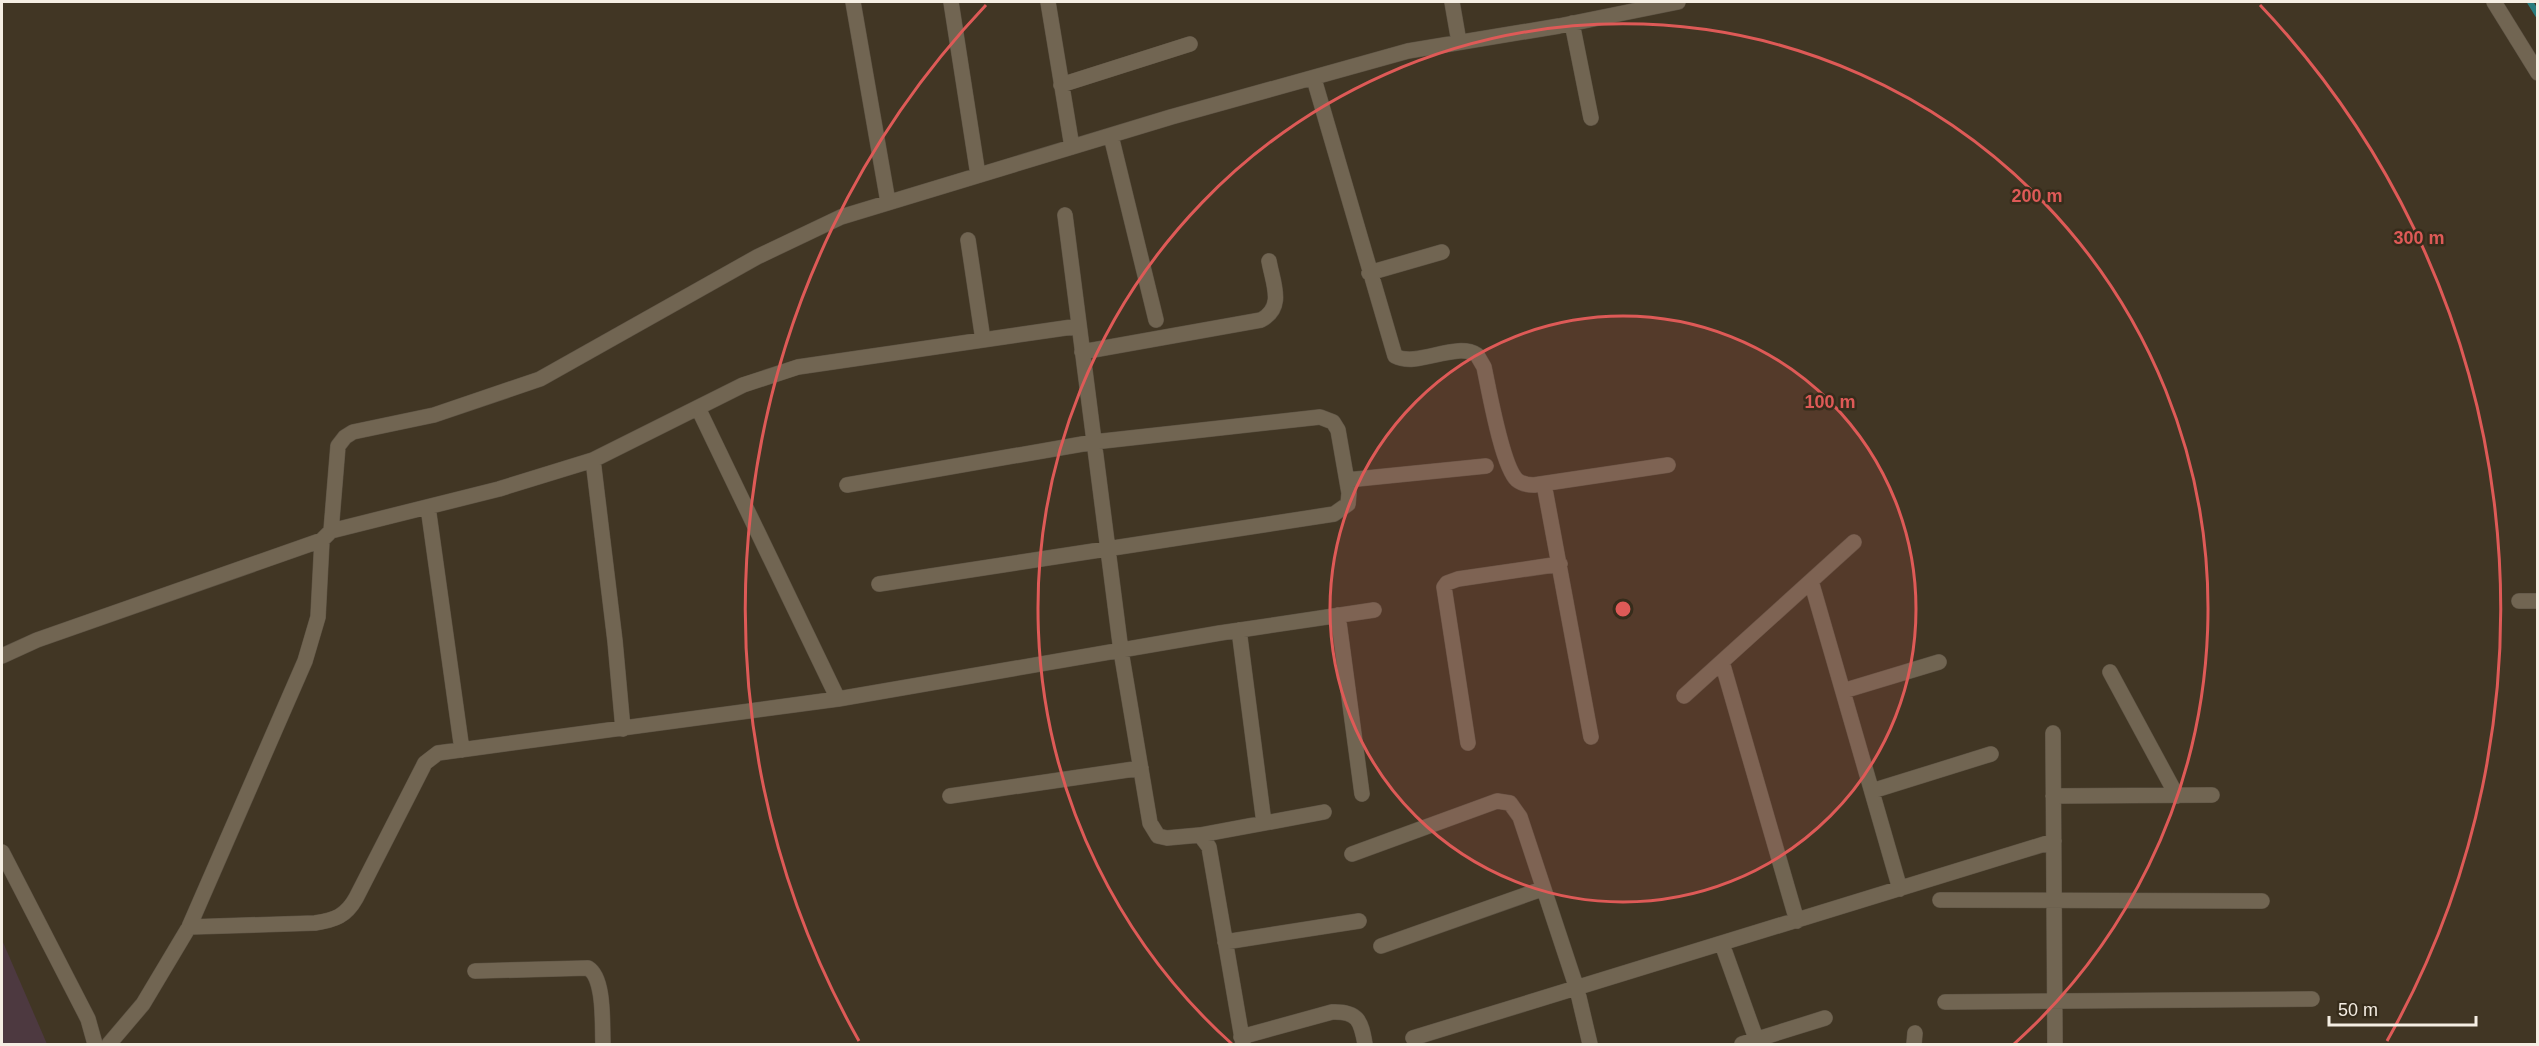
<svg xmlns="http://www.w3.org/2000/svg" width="2539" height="1046" font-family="Arial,sans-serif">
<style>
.commercial{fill:#4d3940}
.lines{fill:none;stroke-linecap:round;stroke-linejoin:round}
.stream{stroke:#297c7e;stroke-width:6}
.minor-casing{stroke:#5d5344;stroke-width:16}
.minor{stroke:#716552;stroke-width:15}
.ring{fill:none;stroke:#de5a57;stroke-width:3}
.centre{fill:#de5a57;stroke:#362c1b;stroke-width:3}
.ring-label{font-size:18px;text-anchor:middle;font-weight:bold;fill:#de5a57;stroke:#362c1b;stroke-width:5;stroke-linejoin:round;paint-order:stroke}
</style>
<rect width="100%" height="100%" fill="#413624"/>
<!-- commercial -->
<path class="commercial" d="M 2,940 L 47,1044 L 2,1044 Z"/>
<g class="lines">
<!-- stream -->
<path class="stream" d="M 2530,2 L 2538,15"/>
<defs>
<path id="minor" d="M 853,2 L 888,202
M 951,2 L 978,175
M 1048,2 L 1072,147
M 1452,2 L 1459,42
M 2494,2 L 2538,73
M 1572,23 L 1591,118
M 1314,79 L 1395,356 C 1417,368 1456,341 1477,355 L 1484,367 C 1489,390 1502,466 1517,480 C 1522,484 1528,485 1534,485 L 1668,465
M 1061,85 L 1190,44
M 1111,136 L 1156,320
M 1065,215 L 1121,651 L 1150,823 L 1158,836 L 1167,838 L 1200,835 L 1209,847 L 1243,1044
M 968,240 L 983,340
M 1369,273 L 1442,252
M 1082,352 L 1261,320 C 1285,307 1273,284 1269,261
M 698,408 L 838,699
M 593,460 L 615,641 L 623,729
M 1347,480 L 1486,466
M 1544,484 L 1591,737
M 847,485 L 1094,442 L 1320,417 L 1333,422 L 1338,430 L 1349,493 L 1348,504 L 1334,514 L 879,584
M 428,507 L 462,750
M 331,531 L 499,489 L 593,460 L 743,385 L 798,367 L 1079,326
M 1811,581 L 1900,889
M 2519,601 L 2538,601
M 1338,615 L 1362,794
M 1239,630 L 1264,823
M 2,656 L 37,640 L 322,540 L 331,531 L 338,446 L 345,437 L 353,432 L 434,415 L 540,379 L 757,257 L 841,217 L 1171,117 L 1408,51 L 1559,26 L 1678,2
M 1722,662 L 1797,921
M 2110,672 L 2177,796
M 1843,691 L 1939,662
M 1684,696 L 1854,542
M 2053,733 L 2055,1044
M 1468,743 L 1444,587 L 1447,583 L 1458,579 L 1560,564
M 1872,791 L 1991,754
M 950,796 L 1141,768
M 2053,796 L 2212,795
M 1200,835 L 1324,812
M 2,852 L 88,1019 L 95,1044
M 1352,854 L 1497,801 L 1510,803 L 1520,817 L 1577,989 L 1590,1044
M 1940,900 L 2262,901
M 189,927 L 315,923 C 335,920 346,916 356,898 L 425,763 L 438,753 L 838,699 L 1220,633 L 1374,610
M 1225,942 L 1359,921
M 1722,944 L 1758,1044
M 1381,946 L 1542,889
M 475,971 L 588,968 C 605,978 602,1025 603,1044
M 1945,1002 L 2312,999
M 1241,1037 L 1332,1012 C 1358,1011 1361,1021 1365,1044
M 1413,1038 L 2054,841
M 109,1044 L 143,1004 L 189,927 L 305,661 L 318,617 L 322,540
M 1742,1044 L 1825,1018
M 1914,1044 L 1915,1033"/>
</defs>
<!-- minor casing -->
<use href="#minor" class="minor-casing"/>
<!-- minor -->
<use href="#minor" class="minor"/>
</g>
<!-- distance rings -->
<circle cx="1623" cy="609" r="293" fill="#de5a57" fill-opacity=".12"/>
<g class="ring">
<circle cx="1623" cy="609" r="293"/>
<path d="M1232 1044A585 585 0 1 1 2014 1044"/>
<path d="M859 1041A878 878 0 0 1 986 5M2260 5A878 878 0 0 1 2387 1041"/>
</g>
<circle cx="1623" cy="609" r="9" class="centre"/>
<g class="ring-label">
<text x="2037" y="202">200 m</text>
<text x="2419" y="244">300 m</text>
<text x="1830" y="408">100 m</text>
</g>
<!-- border -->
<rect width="2539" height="1046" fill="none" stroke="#f5eee3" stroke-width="6"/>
<!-- scale -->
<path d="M2329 1016v9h147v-9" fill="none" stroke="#f5eee3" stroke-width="3"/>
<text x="2338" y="1016" font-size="18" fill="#f5eee3" stroke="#362c1b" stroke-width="4.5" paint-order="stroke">50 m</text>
</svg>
